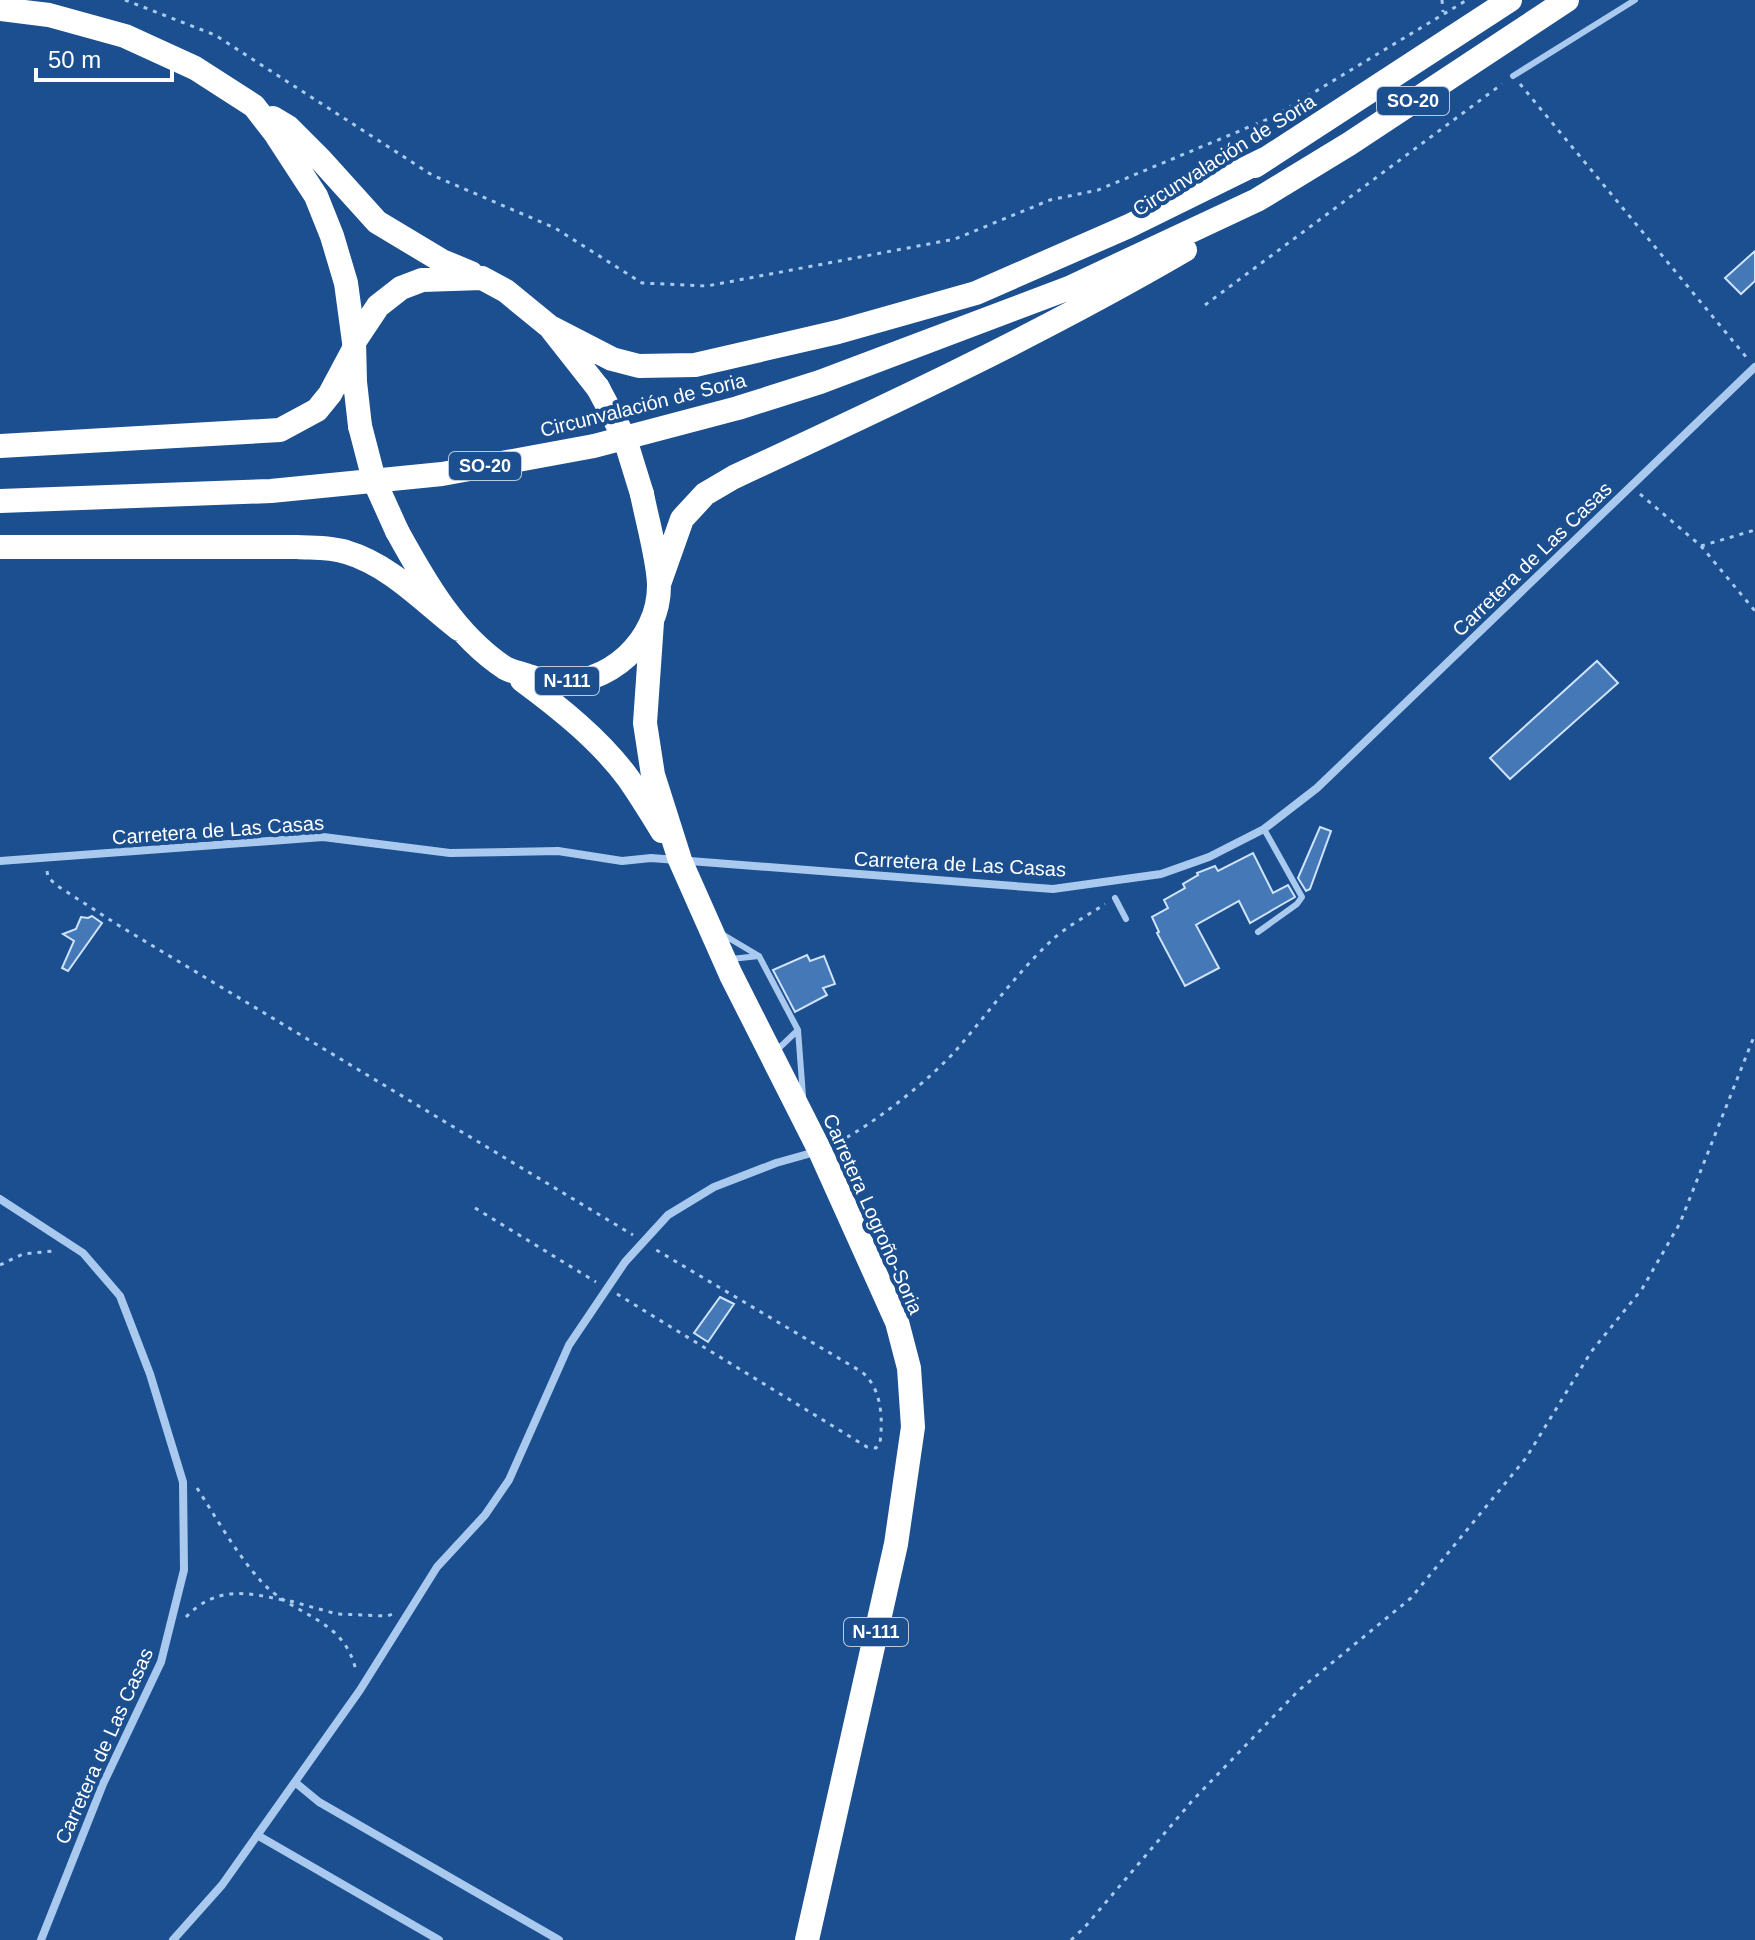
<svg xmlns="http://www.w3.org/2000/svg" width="1755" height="1940" font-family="Arial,sans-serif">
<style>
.building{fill:#4478b7;stroke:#cfe3fa;stroke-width:2}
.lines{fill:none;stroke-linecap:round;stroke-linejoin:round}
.path{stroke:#a9c9ee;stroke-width:3;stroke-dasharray:4 6;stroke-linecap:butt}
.lane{stroke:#a9c9ee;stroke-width:6}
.street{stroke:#a9c9ee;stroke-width:8}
.highway{stroke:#fff;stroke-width:24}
.highway-bridge{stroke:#fff;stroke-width:24}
.labels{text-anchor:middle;stroke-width:8;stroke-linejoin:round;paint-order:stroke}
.shield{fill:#1b4f8f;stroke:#bbcadd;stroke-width:2}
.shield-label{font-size:18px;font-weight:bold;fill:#fff}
.street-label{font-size:20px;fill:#fff;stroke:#1b4f8f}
</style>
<rect width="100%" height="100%" fill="#1b4f8f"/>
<!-- building -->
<path class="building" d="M 1755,251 L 1755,281 L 1741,294 L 1725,278 Z
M 1597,661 L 1618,683 L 1510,779 L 1490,758 Z
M 1320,827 L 1331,831 L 1310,889 L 1306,891 L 1298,878 Z
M 1253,853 L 1273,893 L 1288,885 L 1295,897 L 1250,923 L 1239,901 L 1196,925 L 1219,968 L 1185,986 L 1157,933 L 1159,932 L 1152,917 L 1168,908 L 1164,900 L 1185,888 L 1183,884 L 1198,875 L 1197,873 L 1215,866 L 1218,871 Z
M 92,916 L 102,923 L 68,971 L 62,968 L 74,941 L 63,934 L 76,929 L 81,917 L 88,918 Z
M 807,955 L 810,961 L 824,956 L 835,984 L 823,988 L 827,995 L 795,1012 L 773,970 Z
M 720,1297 L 734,1304 L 708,1342 L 694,1333 Z"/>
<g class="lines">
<!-- path -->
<path class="path" d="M 125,0 L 215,35 L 432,175 L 555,228 L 642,283 L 707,286 L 955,239 L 1050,200 L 1098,190 L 1273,117 L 1467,0
M 1442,0 L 1443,12
M 1520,84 L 1747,358
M 1205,305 L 1502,84
M 1640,494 L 1701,546 L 1755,611
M 1701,546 L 1755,530
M 47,871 L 48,877 L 56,885 L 118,925 L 633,1235
M 838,1142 C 874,1124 931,1079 958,1048 C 988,1013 1016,974 1050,942 C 1065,927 1087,916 1105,904
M 475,1208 L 596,1282
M 0,1265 L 23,1254 L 53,1251
M 617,1294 L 867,1447 L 876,1448 L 880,1443 C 883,1418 882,1389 862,1372 L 653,1248
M 197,1488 C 217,1519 236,1553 260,1580 C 292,1617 344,1616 356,1671
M 290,1601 L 337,1614 L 387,1616 L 393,1614
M 186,1617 C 216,1586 245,1592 283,1600
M 1071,1940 L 1084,1928 L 1192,1801 L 1299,1690 L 1411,1598 L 1526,1458 L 1591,1352 L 1642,1289 L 1680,1223 L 1755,1034"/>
<!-- lane -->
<path class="lane" d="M 1513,76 L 1635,0
M 1115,898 L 1126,919
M 1258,932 L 1297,904 L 1302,897 L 1264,829
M 722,934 L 759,956 L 798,1030 L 803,1096
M 731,959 L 759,956
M 777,1050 L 798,1030"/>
<!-- street -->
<path class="street" d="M 0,861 L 323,837 L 450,853 L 558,851 L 622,861 L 651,858 L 1053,889 L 1161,874 L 1209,857 L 1264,829 L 1317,788 L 1755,367
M 0,1199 L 83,1253 L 120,1296 L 150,1374 L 183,1482 L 184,1570 L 161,1662 L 103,1784 L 41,1940
M 296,1783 L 319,1802 L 559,1940
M 257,1835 L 439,1940
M 173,1940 L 222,1885 L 360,1690 L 437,1567 L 485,1515 L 509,1480 L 569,1345 L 625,1262 L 668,1215 L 714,1187 L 776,1163 L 815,1152"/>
<!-- highway -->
<path class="highway" d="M 0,9 L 49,15 L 125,36 L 195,68 L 254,106 L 275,133 L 316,196 L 332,236 L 346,283 L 354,342
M 273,118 L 288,127 L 321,160 L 377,222 L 442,261 L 471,273
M 1255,166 L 1510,0
M 550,327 L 612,359 L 639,366 L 695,365 L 838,332 L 976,293 L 1129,226 L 1269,157
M 360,426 L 355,382 L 354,342 L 378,306 L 401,288 L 422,280 L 482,278 L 506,291 L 550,327 L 598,388
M 0,446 L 280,430 L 317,410 L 330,394 L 354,349
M 0,501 L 271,491 L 442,474 L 594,446 L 738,408 L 820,382 L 1069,288 L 1257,200 L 1349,144 L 1567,0
M 397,531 C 425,582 455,635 505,668 C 512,672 521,673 528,676 C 536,678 544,682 552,682 C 608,688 660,640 659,584 C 658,558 647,520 642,494
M 0,547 L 297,547 C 313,548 331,547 346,552 C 390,565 423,601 459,629
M 659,584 L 682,519 L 705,494 L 734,477 C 887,406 1039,335 1185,250
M 652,622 L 645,723 L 653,775 L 680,860 L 731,975 L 820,1151 L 897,1322 L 909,1368 L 913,1427 L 896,1544 L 807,1940
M 522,680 C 560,708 600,740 628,778 C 640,795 651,813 662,831"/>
<!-- highway-bridge -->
<path class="highway-bridge" d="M 598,388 L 625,439 L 642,494
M 360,426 L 374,480 L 397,531"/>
</g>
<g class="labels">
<!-- shield labels -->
<g class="shield">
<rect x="1377" y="87" width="72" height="28" rx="6"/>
<rect x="449" y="452" width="72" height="28" rx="6"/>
<rect x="535" y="667" width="64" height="28" rx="6"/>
<rect x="844" y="1618" width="64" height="28" rx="6"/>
</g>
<g class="shield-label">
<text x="1413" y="107">SO-20</text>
<text x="485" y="472">SO-20</text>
<text x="567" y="687">N-111</text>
<text x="876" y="1638">N-111</text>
</g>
<!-- street labels -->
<g class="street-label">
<text transform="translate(1224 155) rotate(-32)" y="7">Circunvalación de Soria</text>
<text transform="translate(643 405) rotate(-14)" y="7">Circunvalación de Soria</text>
<text transform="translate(1532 559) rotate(-44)" y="7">Carretera de Las Casas</text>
<text transform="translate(218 830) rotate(-4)" y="7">Carretera de Las Casas</text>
<text transform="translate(960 864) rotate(3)" y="7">Carretera de Las Casas</text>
<text transform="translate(873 1214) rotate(66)" y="7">Carretera Logroño-Soria</text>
<text transform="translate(104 1746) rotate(-66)" y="7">Carretera de Las Casas</text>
</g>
</g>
<!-- scale -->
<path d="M36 68v12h136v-12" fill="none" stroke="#ffffff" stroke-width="4"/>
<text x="48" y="68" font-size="24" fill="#ffffff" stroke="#1b4f8f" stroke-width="6" paint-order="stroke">50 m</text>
</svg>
